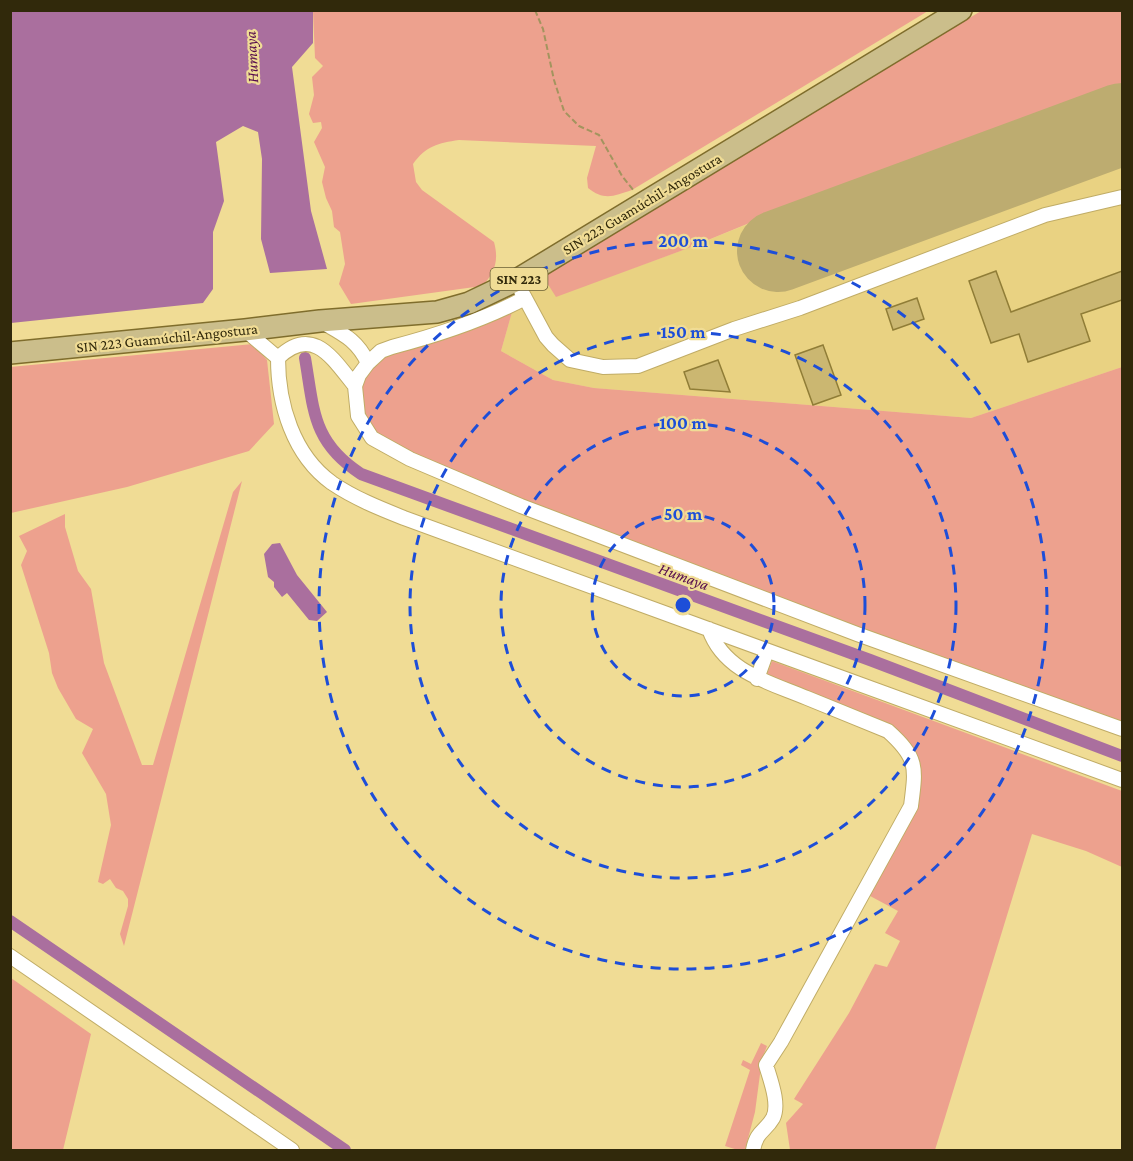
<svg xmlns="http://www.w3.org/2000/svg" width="1133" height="1161" font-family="'Crimson Pro',serif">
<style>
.built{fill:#e9d282}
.green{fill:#eda18e}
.water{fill:#aa6f9e}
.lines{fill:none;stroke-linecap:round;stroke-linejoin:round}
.canal{stroke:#aa6f9e;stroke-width:12}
.runway{stroke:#bdac70;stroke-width:82}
.building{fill:#cbb771;stroke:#907d37;stroke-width:1.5}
.street-casing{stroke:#c0ac66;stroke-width:16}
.primary-casing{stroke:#7f6d2c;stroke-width:24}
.path{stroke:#a3945e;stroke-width:2;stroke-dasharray:6 3;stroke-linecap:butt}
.street{stroke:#fff;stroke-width:14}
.primary{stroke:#cbbe8b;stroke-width:21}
.ring{fill:none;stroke:#1d4ed8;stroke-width:3;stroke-dasharray:10 8}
.labels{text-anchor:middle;stroke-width:4.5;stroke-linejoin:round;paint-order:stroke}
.shield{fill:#f0dc95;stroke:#6a5f34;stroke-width:1.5}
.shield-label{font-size:14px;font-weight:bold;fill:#31290b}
.street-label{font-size:15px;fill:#31290b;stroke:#f0dc95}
.water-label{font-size:16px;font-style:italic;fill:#560d4d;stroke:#f0dc95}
.centre{fill:#1d4ed8;stroke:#f0dc95;stroke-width:3}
.ring-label{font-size:18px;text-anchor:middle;font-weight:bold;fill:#1d4ed8;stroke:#f0dc95;stroke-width:4.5;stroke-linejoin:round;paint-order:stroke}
</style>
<rect width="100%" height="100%" fill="#f0dc95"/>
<!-- built -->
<path class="built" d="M 1122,73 L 1122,367 L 971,418 L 594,388 L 553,380 L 501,351 L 514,305 L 542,275 L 556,296 L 686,249 Z"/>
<!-- green -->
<path class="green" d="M 313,11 L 928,11 L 632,190 C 614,196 604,201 588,188 L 587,178 L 596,146 L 459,140 C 438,143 426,146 413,164 L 416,182 L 422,190 L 494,242 C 499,260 495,273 482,286 L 351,304 L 339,284 L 345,264 L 340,232 L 334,227 L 332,211 L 326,198 L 322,182 L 325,167 L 314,142 L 322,128 L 321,122 L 313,123 L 309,114 L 314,95 L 312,77 L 323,66 L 315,58 Z
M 981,11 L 1122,11 L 1122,109 L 774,238 L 764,217 L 686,249 L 556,297 L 542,275 Z
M 514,305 L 501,351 L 553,380 L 594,388 L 971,418 L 1122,367 L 1122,727 L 410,467 L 370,439 L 355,406 L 361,367 L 378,350 Z
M 253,344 L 267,360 L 274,424 L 249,451 L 127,487 L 11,513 L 10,367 Z
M 242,481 L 124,946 L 120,934 L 128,906 L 128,899 L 123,891 L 116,888 L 110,879 L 103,884 L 98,882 L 111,825 L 106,794 L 82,753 L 93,729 L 76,719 L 58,688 L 52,673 L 49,653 L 21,565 L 27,551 L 19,536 L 65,514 L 65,527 L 78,571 L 91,589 L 104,663 L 142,765 L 153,765 L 233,492 Z
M 772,661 L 1122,791 L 1122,867 L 1086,851 L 1032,834 L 935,1150 L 790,1150 L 786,1123 L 803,1104 L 794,1099 L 849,1013 L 875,964 L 887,967 L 900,941 L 885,933 L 898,911 L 859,890 L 906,810 L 909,751 L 766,677 Z
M 11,978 L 91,1034 L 63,1150 L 11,1150 Z
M 761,1043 L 767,1046 L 762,1059 L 755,1112 L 745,1150 L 738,1150 L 725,1146 L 750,1070 L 741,1065 L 743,1060 L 751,1064 Z"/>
<!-- water -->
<path class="water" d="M 11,10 L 313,11 L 313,43 L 292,67 L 311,211 L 327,269 L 270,273 L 261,239 L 262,159 L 258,132 L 243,126 L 216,142 L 224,201 L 213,232 L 213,289 L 203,303 L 11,323 Z
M 280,543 L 297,575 L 327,612 L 317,621 L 309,620 L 287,593 L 282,597 L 274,587 L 274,582 L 268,577 L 264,554 L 272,544 Z"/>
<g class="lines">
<!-- canal -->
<path class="canal" d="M 305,358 C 314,410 312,442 361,474 L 870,660 L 1122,756
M 10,921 L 345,1150"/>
<!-- runway -->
<path class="runway" d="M 778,251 L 1122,124"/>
</g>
<!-- building -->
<path class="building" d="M 996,271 L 1011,312 L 1122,271 L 1122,300 L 1081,314 L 1090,341 L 1028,362 L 1019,334 L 991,343 L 969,281 Z
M 917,298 L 924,319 L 893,330 L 886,309 Z
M 823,345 L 841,395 L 813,405 L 795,355 Z
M 718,360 L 730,392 L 690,389 L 684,372 Z"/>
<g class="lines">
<defs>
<path id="street" d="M 525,298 L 546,337 L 553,345 L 570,360 L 603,367 L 638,366 L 734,329 L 800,308 L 1045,215 L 1122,197
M 322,322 C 343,334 357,340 368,363 L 359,375 L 355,386 L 358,416 L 372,438 L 410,459 L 521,506 L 857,634 L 1122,729
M 245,330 L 278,358
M 368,363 L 381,351 L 392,347 C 438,335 482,321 525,298 L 521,291
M 355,386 C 333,359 313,324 278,358 C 278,404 293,455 332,483 C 354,498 379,508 404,518 L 1122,780
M 709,629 C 724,672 769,682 807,698 C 834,709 861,720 888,731 C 918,758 916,767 911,806 L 781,1042 L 766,1065 C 770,1079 780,1104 773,1118 C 765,1132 757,1130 753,1150
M 757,679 L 767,651
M 10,956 L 292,1150"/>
<path id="primary" d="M 10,353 L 245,330 L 320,321 L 437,312 L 469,303 L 515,281 L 961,10"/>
</defs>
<!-- street casing -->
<use href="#street" class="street-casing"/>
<!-- primary casing -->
<use href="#primary" class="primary-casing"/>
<!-- path -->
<path class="path" d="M 535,10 L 543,29 L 554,80 L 564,111 L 579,126 L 599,135 L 622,176 L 634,191"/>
<!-- street -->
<use href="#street" class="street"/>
<!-- primary -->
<use href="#primary" class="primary"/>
</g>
<!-- distance rings -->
<g class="ring">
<circle cx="683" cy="605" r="91"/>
<circle cx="683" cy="605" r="182"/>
<circle cx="683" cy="605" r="273"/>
<circle cx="683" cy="605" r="364"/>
</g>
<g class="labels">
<!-- shield labels -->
<rect class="shield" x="490.5" y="268" width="57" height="22" rx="4.5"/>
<g class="shield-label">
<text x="519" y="284">SIN 223</text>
</g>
<!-- street labels -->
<g class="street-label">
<text transform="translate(642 204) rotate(-31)" y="5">SIN 223 Guamúchil-Angostura</text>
<text transform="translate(167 338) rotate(-6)" y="5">SIN 223 Guamúchil-Angostura</text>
</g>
<!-- water labels -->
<g class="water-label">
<text transform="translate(251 57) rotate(-93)" y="6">Humaya</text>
<text transform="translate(684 576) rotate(20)" y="6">Humaya</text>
</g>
</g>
<circle cx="683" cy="605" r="9" class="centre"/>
<g class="ring-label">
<text x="683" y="247">200 m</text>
<text x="683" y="338">150 m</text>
<text x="683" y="429">100 m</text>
<text x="683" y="520">50 m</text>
</g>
<!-- border -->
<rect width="1133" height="1161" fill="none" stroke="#31290b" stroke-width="24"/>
</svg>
